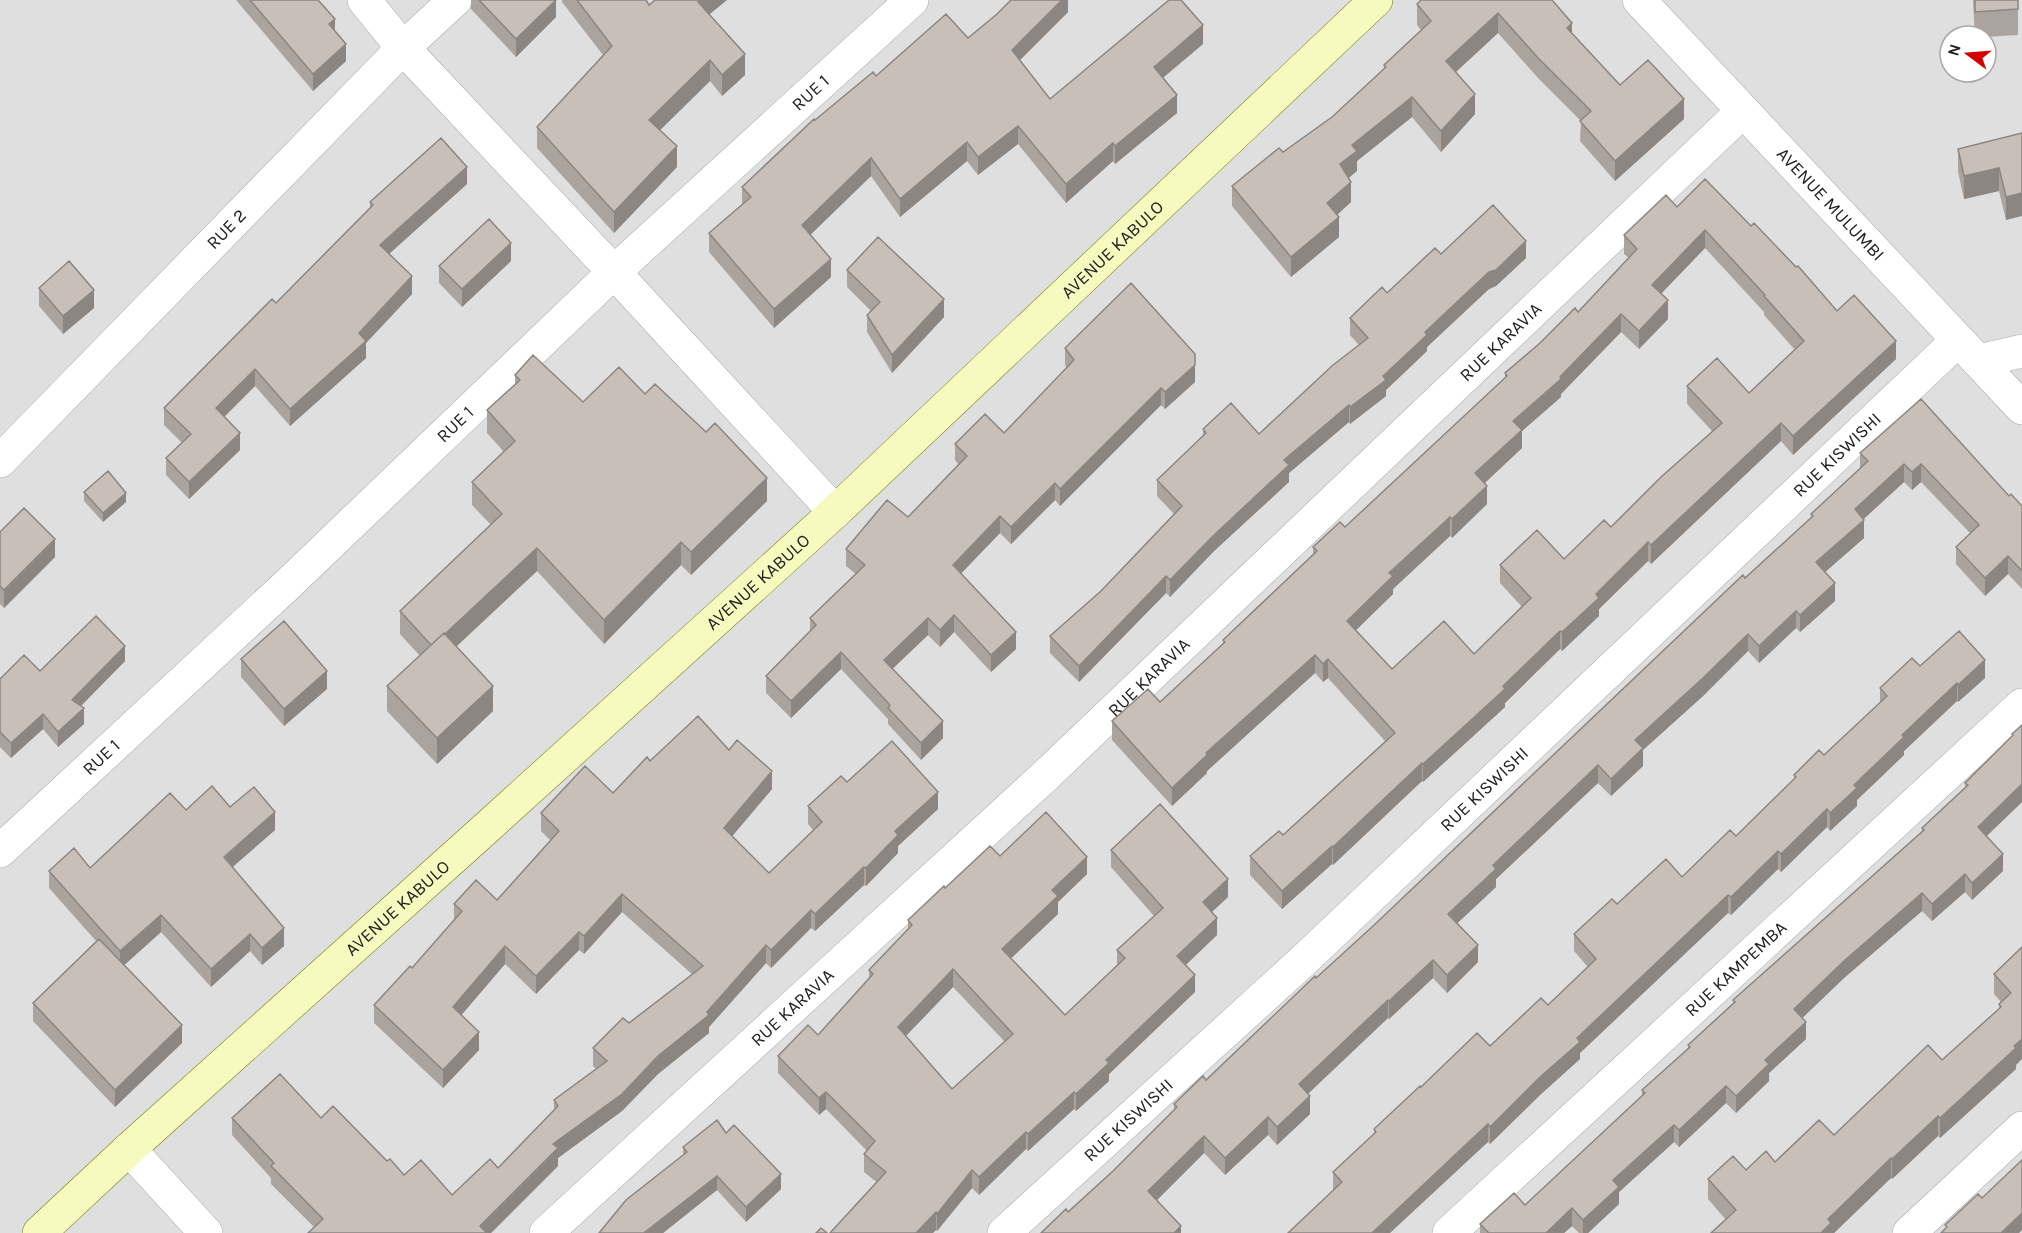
<svg xmlns="http://www.w3.org/2000/svg" width="2022" height="1233" font-family="Karla,sans-serif">
<style>
.residential{fill:#e0dfdf;fill-rule:evenodd}
.lines{fill:none;stroke-linecap:round;stroke-linejoin:round}
.street-casing{stroke:#a9a9a9;stroke-width:34}
.secondary-casing{stroke:#707d05;stroke-width:34}
.street{stroke:#fff;stroke-width:33}
.secondary{stroke:#f7fabf;stroke-width:33}
.wall{fill:#aba49e;fill-rule:evenodd}
.shaded-wall{fill:#8b8681}
.building{fill:#c7bfb8;stroke:#8b8681;stroke-width:1.5;fill-rule:evenodd}
.labels{text-anchor:middle;stroke-width:5;stroke-linejoin:round;paint-order:stroke}
.street-label{font-size:18px;fill:#222;stroke:#fff}
</style>
<rect width="100%" height="100%" fill="#f2efe9"/>
<!-- residential -->
<path class="residential" d="M 0,0 L 2022,0 L 2022,1233 L 0,1233 ZM 1950,36 L 1986,36 L 1986,72 L 1950,72 Z"/>
<g class="lines">
<defs>
<g id="street">
<path d="M 364,0 L 403,48 L 614,272 L 835,512"/>
<path id="s1" d="M 1639,0 L 2022,408"/>
<path d="M 1978,361 L 2022,351"/>
<path id="s2" d="M 0,461 L 403,48 L 455,0"/>
<path id="s3" d="M 0,851 L 285,587 L 614,272 L 912,0"/>
<path d="M 129,1149 L 206,1233"/>
<path id="s4" d="M 546,1233 L 1044,777 L 1743,111"/>
<path id="s5" d="M 1004,1233 L 1304,960 L 1958,340"/>
<path id="s6" d="M 1449,1233 L 2022,705"/>
<path d="M 1909,1233 L 2022,1128"/>
</g>
<g id="secondary">
<path id="s7" d="M 39,1233 L 129,1149 L 483,831 L 835,512 L 1376,0"/>
</g>
</defs>
<!-- street casing -->
<use href="#street" class="street-casing"/>
<!-- secondary casing -->
<use href="#secondary" class="secondary-casing"/>
<!-- street -->
<use href="#street" class="street"/>
<!-- secondary -->
<use href="#secondary" class="secondary"/>
</g>
<!-- wall -->
<path class="wall" d="M 236,0 L 318,0 L 335,31 L 346,61 L 313,91 Z
M 471,0 L 556,0 L 556,17 L 516,57 L 471,9 Z
M 562,0 L 646,0 L 649,5 L 655,0 L 727,0 L 709,15 L 745,75 L 722,96 L 710,81 L 660,130 L 677,167 L 614,233 L 537,148 L 537,127 L 603,55 L 562,2 Z
M 1068,0 L 1068,12 L 1020,60 L 1050,99 L 1203,44 L 1163,78 L 1177,113 L 1115,164 L 1113,161 L 1066,203 L 1018,144 L 978,175 L 967,161 L 900,217 L 871,176 L 810,235 L 831,277 L 774,328 L 709,252 L 709,233 L 742,204 L 742,187 L 815,120 L 876,76 L 968,38 Z
M 1552,0 L 1572,33 L 1620,85 L 1684,119 L 1615,181 L 1580,141 L 1581,121 L 1538,78 L 1498,33 L 1456,72 L 1475,114 L 1441,152 L 1412,117 L 1357,161 L 1357,171 L 1349,178 L 1351,202 L 1337,215 L 1339,237 L 1291,277 L 1232,206 L 1232,186 L 1283,152 L 1332,117 L 1384,69 L 1384,65 L 1421,30 L 1417,25 L 1417,4 Z
M 1973,0 L 2018,0 L 2018,35 L 1986,37 L 1986,36 L 1975,36 Z
M 2022,133 L 2006,220 L 1999,191 L 1964,199 L 1958,172 L 1958,149 Z
M 467,184 L 389,254 L 412,294 L 366,343 L 366,358 L 290,426 L 255,386 L 224,417 L 240,450 L 189,499 L 166,475 L 166,458 L 182,443 L 164,425 L 164,408 L 276,303 L 370,208 L 370,202 Z
M 1677,207 L 1751,226 L 1837,311 L 1896,359 L 1793,455 L 1781,441 L 1651,564 L 1648,561 L 1599,609 L 1599,616 L 1562,651 L 1560,649 L 1505,703 L 1505,707 L 1423,782 L 1422,781 L 1333,865 L 1332,864 L 1282,909 L 1250,875 L 1250,856 L 1283,835 L 1385,741 L 1328,678 L 1323,682 L 1315,673 L 1207,771 L 1207,773 L 1172,806 L 1112,740 L 1112,721 L 1160,702 L 1223,644 L 1223,640 L 1313,554 L 1313,547 L 1345,527 L 1505,378 L 1505,373 L 1578,312 L 1629,258 L 1624,254 L 1624,235 ZM 1705,248 L 1764,312 L 1764,315 L 1795,350 L 1749,393 L 1687,386 L 1687,404 L 1712,431 L 1611,527 L 1564,559 L 1500,565 L 1500,583 L 1522,607 L 1474,654 L 1392,669 L 1356,630 L 1393,594 L 1393,589 L 1450,536 L 1452,538 L 1487,504 L 1485,483 L 1522,448 L 1522,431 L 1561,397 L 1561,394 L 1621,332 L 1639,349 L 1668,319 L 1661,294 Z
M 1441,254 L 1526,258 L 1496,286 L 1489,289 L 1427,347 L 1427,351 L 1386,390 L 1386,396 L 1350,424 L 1349,422 L 1289,473 L 1289,482 L 1213,552 L 1170,597 L 1166,593 L 1079,682 L 1050,653 L 1050,636 L 1101,591 L 1174,514 L 1157,496 L 1157,480 L 1203,436 L 1203,429 L 1259,434 L 1359,345 L 1350,335 L 1350,318 Z
M 511,261 L 462,307 L 439,283 L 439,266 Z
M 847,270 L 944,317 L 892,373 L 867,332 L 867,315 L 871,311 L 847,287 Z
M 39,288 L 94,308 L 63,334 L 39,306 Z
M 1065,348 L 1195,382 L 1165,409 L 1161,405 L 1060,506 L 1055,500 L 1011,544 L 1000,533 L 961,573 L 1016,649 L 991,672 L 954,632 L 940,647 L 928,635 L 892,669 L 943,738 L 921,760 L 888,724 L 888,719 L 841,669 L 791,718 L 766,693 L 766,676 L 810,631 L 810,618 L 856,574 L 846,566 L 846,549 L 908,517 L 959,465 L 955,460 L 955,444 L 1004,433 L 1067,368 L 1065,365 Z
M 515,375 L 583,402 L 645,394 L 767,501 L 691,575 L 681,565 L 604,644 L 537,571 L 456,647 L 493,711 L 437,764 L 387,711 L 387,686 L 420,656 L 400,634 L 400,611 L 491,525 L 472,505 L 472,482 L 504,452 L 487,433 L 487,410 L 515,385 Z
M 1921,399 L 2009,496 L 2022,506 L 2022,589 L 2008,574 L 1985,596 L 1956,564 L 1956,547 L 1970,533 L 1921,482 L 1912,490 L 1904,482 L 1863,519 L 1864,538 L 1825,572 L 1835,601 L 1800,632 L 1796,628 L 1759,663 L 1748,651 L 1703,696 L 1643,750 L 1643,766 L 1611,796 L 1598,783 L 1496,879 L 1496,887 L 1457,923 L 1478,962 L 1447,993 L 1433,978 L 1389,1019 L 1388,1018 L 1308,1094 L 1310,1114 L 1277,1145 L 1268,1135 L 1225,1175 L 1204,1153 L 1157,1200 L 1181,1233 L 1068,1212 L 1113,1171 L 1174,1110 L 1174,1104 L 1206,1080 L 1372,927 L 1745,578 L 1811,518 L 1811,514 L 1860,468 L 1860,453 Z
M 84,492 L 126,502 L 103,522 L 84,501 Z
M 0,532 L 55,557 L 4,608 L 0,604 Z
M 241,659 L 327,689 L 284,726 L 241,677 Z
M 125,661 L 81,706 L 84,724 L 58,747 L 43,729 L 11,758 L 0,747 L 0,679 L 40,671 Z
M 1920,666 L 1985,678 L 1958,702 L 1957,701 L 1904,751 L 1904,755 L 1857,800 L 1857,806 L 1830,831 L 1827,827 L 1781,872 L 1778,869 L 1731,915 L 1728,913 L 1580,1053 L 1580,1059 L 1540,1095 L 1490,1144 L 1488,1142 L 1333,1190 L 1333,1172 L 1374,1134 L 1374,1129 L 1421,1087 L 1490,1046 L 1548,1005 L 1588,967 L 1574,951 L 1574,934 L 1617,904 L 1682,877 L 1736,836 L 1794,780 L 1794,775 L 1824,755 L 1880,703 L 1880,688 Z
M 2022,725 L 2022,802 L 1987,836 L 2003,871 L 1972,900 L 1965,892 L 1932,921 L 1922,911 L 1844,978 L 1802,1018 L 1806,1039 L 1769,1073 L 1769,1081 L 1736,1113 L 1726,1103 L 1679,1147 L 1674,1142 L 1619,1192 L 1619,1204 L 1588,1233 L 1579,1233 L 1572,1226 L 1564,1233 L 1480,1233 L 1480,1224 L 1525,1205 L 1642,1096 L 1642,1090 L 1688,1048 L 1688,1045 L 1733,1003 L 1733,1000 L 1922,831 L 1922,828 L 1965,788 L 1965,783 L 2012,737 L 2012,734 Z
M 729,750 L 772,789 L 732,836 L 769,873 L 813,830 L 808,824 L 808,806 L 847,782 L 938,809 L 898,846 L 898,853 L 866,886 L 864,885 L 815,931 L 811,928 L 771,968 L 766,963 L 709,1027 L 709,1033 L 658,1074 L 622,1111 L 558,1158 L 558,1166 L 491,1233 L 314,1227 L 271,1184 L 271,1178 L 232,1135 L 232,1118 L 321,1118 L 387,1161 L 404,1175 L 452,1195 L 498,1168 L 554,1110 L 554,1100 L 596,1069 L 593,1066 L 593,1048 L 629,1023 L 693,975 L 622,912 L 584,954 L 579,950 L 536,994 L 505,964 L 461,1015 L 479,1050 L 443,1088 L 374,1023 L 374,1005 L 412,968 L 454,920 L 454,904 L 497,900 L 551,841 L 541,831 L 541,813 L 613,793 L 650,761 Z
M 230,807 L 275,830 L 233,867 L 284,946 L 262,965 L 250,951 L 211,987 L 161,932 L 124,965 L 182,1043 L 115,1107 L 33,1021 L 33,1003 L 96,941 L 49,888 L 49,871 L 90,868 Z
M 1111,850 L 1228,897 L 1212,912 L 1217,935 L 1186,965 L 1195,992 L 1109,1074 L 1109,1081 L 1076,1111 L 1074,1109 L 1028,1151 L 1026,1149 L 979,1195 L 972,1188 L 937,1231 L 864,1172 L 864,1154 L 867,1151 L 826,1109 L 819,1115 L 778,1073 L 778,1056 L 818,1035 L 869,978 L 869,970 L 908,930 L 908,920 L 945,888 L 1000,856 L 1087,874 L 1058,902 L 1058,914 L 1011,958 L 1065,1015 L 1117,965 L 1117,950 L 1154,916 L 1111,867 ZM 953,987 L 1005,1042 L 952,1089 L 906,1036 Z
M 2022,947 L 2016,1069 L 1940,1138 L 1938,1136 L 1892,1179 L 1891,1178 L 1834,1233 L 1711,1233 L 1726,1220 L 1708,1199 L 1708,1179 L 1775,1162 L 1834,1135 L 1942,1060 L 1999,1009 L 1999,1004 L 2001,1002 L 1994,994 L 1994,974 Z
M 726,1133 L 781,1189 L 746,1222 L 717,1190 L 663,1233 L 599,1233 L 683,1156 L 683,1147 Z"/>
<!-- shaded-wall -->
<path class="shaded-wall" d="M 556,0 L 556,17 L 516,57 L 516,39 Z
M 701,0 L 727,0 L 698,23 L 698,2 Z
M 1062,0 L 1068,0 L 1068,12 L 1012,68 L 1012,50 Z
M 1498,13 L 1498,33 L 1446,81 L 1446,61 Z
M 335,19 L 335,35 L 329,24 Z
M 1572,23 L 1572,43 L 1567,28 Z
M 1203,25 L 1203,44 L 1154,85 L 1154,67 Z
M 346,44 L 346,61 L 313,91 L 313,74 Z
M 745,54 L 745,75 L 722,96 L 722,75 Z
M 710,60 L 710,81 L 649,141 L 649,120 Z
M 1475,94 L 1475,114 L 1441,152 L 1441,131 Z
M 1177,95 L 1177,113 L 1115,164 L 1115,146 Z
M 1412,97 L 1412,117 L 1357,161 L 1357,171 L 1340,184 L 1340,164 L 1352,145 Z
M 1684,99 L 1684,119 L 1615,181 L 1615,161 Z
M 1018,126 L 1018,144 L 978,175 L 978,157 Z
M 967,142 L 967,161 L 900,217 L 900,199 Z
M 1113,143 L 1113,161 L 1066,203 L 1066,184 Z
M 677,146 L 677,167 L 614,233 L 614,212 Z
M 871,158 L 871,176 L 802,243 L 802,225 Z
M 467,167 L 467,184 L 380,262 L 380,245 Z
M 1999,168 L 1999,191 L 1964,199 L 1964,176 Z
M 1351,182 L 1351,202 L 1327,224 L 1327,203 Z
M 2022,193 L 2022,216 L 2006,220 L 2006,197 Z
M 1339,217 L 1339,237 L 1291,277 L 1291,257 Z
M 1705,230 L 1705,248 L 1652,303 L 1652,285 Z
M 1526,241 L 1526,258 L 1496,286 L 1489,289 L 1427,347 L 1427,351 L 1386,390 L 1386,396 L 1350,424 L 1350,407 L 1383,376 L 1425,332 L 1489,272 Z
M 511,243 L 511,261 L 462,307 L 462,289 Z
M 831,259 L 831,277 L 774,328 L 774,309 Z
M 412,276 L 412,294 L 366,343 L 366,358 L 290,426 L 290,409 L 359,333 Z
M 94,290 L 94,308 L 63,334 L 63,316 Z
M 944,299 L 944,317 L 892,373 L 892,355 Z
M 1668,300 L 1668,319 L 1639,349 L 1639,331 Z
M 1621,314 L 1621,332 L 1561,394 L 1561,397 L 1522,431 L 1522,448 L 1475,492 L 1475,473 L 1513,421 L 1560,377 Z
M 1896,341 L 1896,359 L 1793,455 L 1793,436 Z
M 1195,365 L 1195,382 L 1165,409 L 1165,392 Z
M 255,369 L 255,386 L 216,425 L 216,408 Z
M 1161,388 L 1161,405 L 1060,506 L 1060,489 Z
M 1349,405 L 1349,422 L 1289,473 L 1289,482 L 1213,552 L 1170,597 L 1170,580 L 1284,460 Z
M 1781,423 L 1781,441 L 1651,564 L 1651,545 Z
M 240,433 L 240,450 L 189,499 L 189,482 Z
M 1904,464 L 1904,482 L 1855,527 L 1855,509 Z
M 1921,464 L 1921,482 L 1912,490 L 1912,472 Z
M 767,478 L 767,501 L 691,575 L 691,552 Z
M 1055,483 L 1055,500 L 1011,544 L 1011,527 Z
M 1487,486 L 1487,504 L 1452,538 L 1452,519 Z
M 126,493 L 126,502 L 103,522 L 103,513 Z
M 1000,516 L 1000,533 L 953,582 L 953,565 Z
M 1450,517 L 1450,536 L 1393,589 L 1393,594 L 1347,639 L 1347,621 L 1389,573 Z
M 1864,520 L 1864,538 L 1816,580 L 1816,562 Z
M 55,539 L 55,557 L 4,608 L 4,590 Z
M 681,542 L 681,565 L 604,644 L 604,620 Z
M 1648,542 L 1648,561 L 1599,609 L 1599,616 L 1562,651 L 1562,632 L 1596,594 Z
M 537,548 L 537,571 L 432,669 L 432,646 Z
M 2008,556 L 2008,574 L 1985,596 L 1985,578 Z
M 1166,576 L 1166,593 L 1079,682 L 1079,666 Z
M 1835,583 L 1835,601 L 1800,632 L 1800,615 Z
M 1796,611 L 1796,628 L 1759,663 L 1759,646 Z
M 954,615 L 954,632 L 940,647 L 940,630 Z
M 928,618 L 928,635 L 884,677 L 884,660 Z
M 1560,631 L 1560,649 L 1505,703 L 1505,707 L 1423,782 L 1423,764 Z
M 1016,632 L 1016,649 L 991,672 L 991,655 Z
M 1748,634 L 1748,651 L 1703,696 L 1643,750 L 1643,766 L 1611,796 L 1611,779 L 1635,740 Z
M 125,646 L 125,661 L 72,715 L 72,700 Z
M 841,652 L 841,669 L 791,718 L 791,701 Z
M 1315,655 L 1315,673 L 1207,771 L 1207,773 L 1172,806 L 1172,788 L 1206,753 Z
M 1328,659 L 1328,678 L 1323,682 L 1323,664 Z
M 1985,660 L 1985,678 L 1958,702 L 1958,685 Z
M 327,671 L 327,689 L 284,726 L 284,709 Z
M 1957,683 L 1957,701 L 1904,751 L 1904,755 L 1857,800 L 1857,806 L 1830,831 L 1830,813 L 1854,785 L 1902,735 Z
M 493,686 L 493,711 L 437,764 L 437,738 Z
M 84,708 L 84,724 L 58,747 L 58,732 Z
M 43,714 L 43,729 L 11,758 L 11,743 Z
M 943,721 L 943,738 L 921,760 L 921,743 Z
M 1422,763 L 1422,781 L 1333,865 L 1333,847 Z
M 1598,765 L 1598,783 L 1496,879 L 1496,887 L 1448,932 L 1448,914 L 1493,865 Z
M 772,771 L 772,789 L 724,846 L 724,828 Z
M 2022,784 L 2022,802 L 1978,844 L 1978,827 Z
M 938,792 L 938,809 L 898,846 L 898,853 L 866,886 L 866,868 L 895,831 Z
M 1827,809 L 1827,827 L 1781,872 L 1781,854 Z
M 275,812 L 275,830 L 224,874 L 224,857 Z
M 1332,846 L 1332,864 L 1282,909 L 1282,891 Z
M 1778,851 L 1778,869 L 1731,915 L 1731,897 Z
M 2003,854 L 2003,871 L 1972,900 L 1972,883 Z
M 1087,857 L 1087,874 L 1058,902 L 1058,914 L 1002,967 L 1002,949 L 1052,890 Z
M 864,867 L 864,885 L 815,931 L 815,914 Z
M 1965,874 L 1965,892 L 1932,921 L 1932,904 Z
M 1228,879 L 1228,897 L 1203,920 L 1203,902 Z
M 1922,893 L 1922,911 L 1844,978 L 1794,1026 L 1794,1009 L 1844,961 Z
M 622,894 L 622,912 L 584,954 L 584,936 Z
M 1728,895 L 1728,913 L 1580,1053 L 1580,1059 L 1540,1095 L 1490,1144 L 1490,1127 L 1577,1038 Z
M 811,910 L 811,928 L 771,968 L 771,950 Z
M 161,915 L 161,932 L 120,969 L 120,951 Z
M 1217,918 L 1217,935 L 1177,973 L 1177,956 Z
M 284,928 L 284,946 L 262,965 L 262,948 Z
M 579,932 L 579,950 L 536,994 L 536,976 Z
M 250,934 L 250,951 L 211,987 L 211,969 Z
M 766,945 L 766,963 L 709,1027 L 709,1033 L 658,1074 L 622,1111 L 558,1158 L 558,1166 L 491,1233 L 480,1233 L 480,1226 L 553,1144 L 658,1056 L 707,1012 Z
M 1478,945 L 1478,962 L 1447,993 L 1447,975 Z
M 505,946 L 505,964 L 453,1025 L 453,1007 Z
M 1433,960 L 1433,978 L 1389,1019 L 1389,1001 Z
M 953,969 L 953,987 L 898,1044 L 898,1027 Z
M 1195,975 L 1195,992 L 1109,1074 L 1109,1081 L 1076,1111 L 1076,1094 L 1106,1060 Z
M 1388,1000 L 1388,1018 L 1299,1102 L 1299,1084 Z
M 1806,1022 L 1806,1039 L 1769,1073 L 1769,1081 L 1736,1113 L 1736,1096 L 1765,1060 Z
M 182,1025 L 182,1043 L 115,1107 L 115,1090 Z
M 479,1032 L 479,1050 L 443,1088 L 443,1070 Z
M 2022,1039 L 2022,1059 L 2016,1065 L 2016,1069 L 1940,1138 L 1940,1118 Z
M 1726,1086 L 1726,1103 L 1679,1147 L 1679,1130 Z
M 826,1092 L 826,1109 L 819,1115 L 819,1098 Z
M 1074,1092 L 1074,1109 L 1028,1151 L 1028,1134 Z
M 1310,1096 L 1310,1114 L 1277,1145 L 1277,1127 Z
M 1938,1116 L 1938,1136 L 1892,1179 L 1892,1159 Z
M 1268,1117 L 1268,1135 L 1225,1175 L 1225,1158 Z
M 1488,1124 L 1488,1142 L 1390,1233 L 1372,1233 Z
M 1674,1125 L 1674,1142 L 1619,1192 L 1619,1204 L 1588,1233 L 1583,1233 L 1583,1220 L 1613,1180 Z
M 1026,1132 L 1026,1149 L 979,1195 L 979,1177 Z
M 1204,1136 L 1204,1153 L 1148,1209 L 1148,1191 Z
M 1891,1158 L 1891,1178 L 1834,1233 L 1821,1233 L 1828,1219 Z
M 972,1170 L 972,1188 L 937,1231 L 937,1214 Z
M 781,1174 L 781,1189 L 746,1222 L 746,1207 Z
M 717,1176 L 717,1190 L 663,1233 L 645,1233 Z
M 1572,1208 L 1572,1226 L 1564,1233 L 1546,1233 Z
M 936,1212 L 936,1230 L 933,1233 L 916,1233 Z
M 2022,1213 L 2022,1230 L 2019,1233 L 2001,1233 Z
M 1181,1226 L 1181,1233 L 1174,1233 Z"/>
<!-- building -->
<path class="building" d="M 250,0 L 318,0 L 335,19 L 329,24 L 346,44 L 313,74 Z
M 479,0 L 556,0 L 516,39 Z
M 577,0 L 646,0 L 649,5 L 655,0 L 701,0 L 698,2 L 745,54 L 722,75 L 710,60 L 649,120 L 677,146 L 614,212 L 537,127 L 612,46 Z
M 1011,0 L 1062,0 L 1012,50 L 1050,99 L 1169,0 L 1181,0 L 1203,25 L 1154,67 L 1177,95 L 1115,146 L 1113,143 L 1066,184 L 1018,126 L 978,157 L 967,142 L 900,199 L 871,158 L 802,225 L 831,259 L 774,309 L 709,233 L 751,197 L 742,187 L 814,119 L 815,120 L 873,72 L 876,76 L 946,14 L 968,38 L 997,14 Z
M 1421,0 L 1552,0 L 1572,23 L 1567,28 L 1620,85 L 1648,60 L 1684,99 L 1615,161 L 1580,121 L 1591,111 L 1538,58 L 1498,13 L 1446,61 L 1475,94 L 1441,131 L 1412,97 L 1352,145 L 1357,151 L 1340,164 L 1351,182 L 1327,203 L 1339,217 L 1291,257 L 1232,186 L 1279,148 L 1283,152 L 1332,117 L 1386,67 L 1384,65 L 1431,21 L 1417,4 Z
M 1975,0 L 2018,0 L 2018,9 L 1975,12 Z
M 2022,133 L 2022,193 L 2006,197 L 1999,168 L 1964,176 L 1958,149 Z
M 441,138 L 467,167 L 380,245 L 412,276 L 359,333 L 366,341 L 290,409 L 255,369 L 216,408 L 240,433 L 189,482 L 166,458 L 191,434 L 164,408 L 272,299 L 276,303 L 373,205 L 370,202 Z
M 1705,179 L 1751,226 L 1754,223 L 1796,267 L 1798,266 L 1837,311 L 1854,295 L 1896,341 L 1793,436 L 1781,423 L 1651,545 L 1648,542 L 1596,594 L 1599,598 L 1562,632 L 1560,631 L 1503,686 L 1505,689 L 1423,764 L 1422,763 L 1333,847 L 1332,846 L 1282,891 L 1250,856 L 1279,831 L 1283,835 L 1395,733 L 1328,659 L 1323,664 L 1315,655 L 1206,753 L 1207,755 L 1172,788 L 1112,721 L 1148,689 L 1160,702 L 1225,642 L 1223,640 L 1317,551 L 1313,547 L 1340,522 L 1345,527 L 1507,376 L 1505,373 L 1540,343 L 1575,308 L 1578,312 L 1637,249 L 1624,235 L 1666,195 L 1677,207 ZM 1705,230 L 1765,295 L 1764,296 L 1804,341 L 1749,393 L 1717,358 L 1687,386 L 1722,423 L 1661,477 L 1611,527 L 1604,520 L 1564,559 L 1537,530 L 1500,565 L 1531,598 L 1474,654 L 1444,621 L 1392,669 L 1347,621 L 1393,576 L 1389,573 L 1450,517 L 1452,519 L 1487,486 L 1475,473 L 1522,430 L 1513,421 L 1561,379 L 1560,377 L 1621,314 L 1639,331 L 1668,300 L 1652,285 Z
M 1493,205 L 1526,241 L 1496,270 L 1489,272 L 1425,332 L 1427,335 L 1383,376 L 1386,380 L 1350,407 L 1349,405 L 1284,460 L 1289,465 L 1213,536 L 1170,580 L 1166,576 L 1079,666 L 1050,636 L 1101,591 L 1182,506 L 1157,480 L 1206,433 L 1203,429 L 1231,403 L 1259,434 L 1333,365 L 1368,338 L 1350,318 L 1382,287 L 1387,293 L 1435,248 L 1441,254 Z
M 489,219 L 511,243 L 462,289 L 439,266 Z
M 878,237 L 944,299 L 892,355 L 867,315 L 880,302 L 847,270 Z
M 69,261 L 94,290 L 63,316 L 39,288 Z
M 1131,283 L 1195,354 L 1195,365 L 1165,392 L 1161,388 L 1060,489 L 1055,483 L 1011,527 L 1000,516 L 953,565 L 1016,632 L 991,655 L 954,615 L 940,630 L 928,618 L 884,660 L 943,721 L 921,743 L 888,708 L 890,705 L 841,652 L 791,701 L 766,676 L 816,625 L 810,618 L 865,565 L 846,549 L 887,500 L 908,517 L 967,456 L 955,444 L 985,414 L 1004,433 L 1074,360 L 1065,348 Z
M 533,355 L 583,402 L 619,367 L 645,394 L 655,384 L 706,432 L 715,423 L 767,478 L 691,552 L 681,542 L 604,620 L 537,548 L 445,634 L 444,633 L 431,645 L 400,611 L 502,514 L 472,482 L 515,441 L 487,410 L 520,380 L 515,375 Z
M 1921,399 L 2009,496 L 2011,494 L 2022,506 L 2022,571 L 2008,556 L 1985,578 L 1956,547 L 1979,525 L 1921,464 L 1912,472 L 1904,464 L 1855,509 L 1864,520 L 1816,562 L 1835,583 L 1800,615 L 1796,611 L 1759,646 L 1748,634 L 1703,678 L 1635,740 L 1643,748 L 1611,779 L 1598,765 L 1493,865 L 1496,869 L 1448,914 L 1478,945 L 1447,975 L 1433,960 L 1389,1001 L 1388,1000 L 1299,1084 L 1310,1096 L 1277,1127 L 1268,1117 L 1225,1158 L 1204,1136 L 1148,1191 L 1181,1226 L 1174,1233 L 1041,1233 L 1066,1209 L 1068,1212 L 1113,1171 L 1177,1107 L 1174,1104 L 1203,1076 L 1206,1080 L 1315,976 L 1316,978 L 1372,927 L 1743,575 L 1745,578 L 1813,516 L 1811,514 L 1868,461 L 1860,453 Z
M 108,471 L 126,493 L 103,513 L 84,492 Z
M 24,508 L 55,539 L 4,590 L 0,586 L 0,532 Z
M 96,616 L 125,646 L 72,700 L 84,708 L 58,732 L 43,714 L 11,743 L 0,732 L 0,679 L 24,655 L 40,671 Z
M 284,621 L 327,671 L 284,709 L 241,659 Z
M 1959,631 L 1985,660 L 1958,685 L 1957,683 L 1902,735 L 1904,737 L 1854,785 L 1857,788 L 1830,813 L 1827,809 L 1781,854 L 1778,851 L 1731,897 L 1728,895 L 1577,1038 L 1580,1042 L 1540,1077 L 1490,1127 L 1488,1124 L 1372,1233 L 1288,1233 L 1342,1182 L 1333,1172 L 1376,1132 L 1374,1129 L 1420,1086 L 1421,1087 L 1477,1033 L 1490,1046 L 1541,998 L 1548,1005 L 1596,959 L 1574,934 L 1612,899 L 1617,904 L 1666,859 L 1682,877 L 1730,830 L 1736,836 L 1796,777 L 1794,775 L 1819,750 L 1824,755 L 1887,696 L 1880,688 L 1912,658 L 1920,666 Z
M 444,633 L 493,686 L 437,738 L 387,686 Z
M 698,716 L 729,750 L 737,740 L 772,771 L 724,828 L 769,873 L 822,822 L 808,806 L 841,776 L 847,782 L 892,741 L 938,792 L 895,831 L 898,835 L 866,868 L 864,867 L 815,914 L 811,910 L 771,950 L 766,945 L 707,1012 L 709,1015 L 658,1056 L 622,1094 L 553,1144 L 558,1148 L 480,1226 L 487,1233 L 308,1233 L 323,1219 L 271,1166 L 274,1163 L 232,1118 L 280,1074 L 321,1118 L 333,1106 L 387,1161 L 390,1159 L 404,1175 L 421,1160 L 452,1195 L 490,1159 L 498,1168 L 558,1106 L 554,1100 L 607,1061 L 593,1048 L 623,1018 L 629,1023 L 703,966 L 622,894 L 584,936 L 579,932 L 536,976 L 505,946 L 453,1007 L 479,1032 L 443,1070 L 374,1005 L 410,966 L 412,968 L 462,911 L 454,904 L 476,880 L 497,900 L 559,831 L 541,813 L 585,766 L 613,793 L 647,757 L 650,761 Z
M 2022,725 L 2022,784 L 1978,827 L 2003,854 L 1972,883 L 1965,874 L 1932,904 L 1922,893 L 1844,961 L 1794,1009 L 1806,1022 L 1765,1060 L 1769,1064 L 1736,1096 L 1726,1086 L 1679,1130 L 1674,1125 L 1613,1180 L 1619,1187 L 1583,1220 L 1572,1208 L 1546,1233 L 1489,1233 L 1480,1224 L 1514,1193 L 1525,1205 L 1645,1093 L 1642,1090 L 1690,1047 L 1688,1045 L 1735,1002 L 1733,1000 L 1924,830 L 1922,828 L 1968,785 L 1965,783 L 2013,735 L 2012,734 Z
M 212,786 L 230,807 L 254,787 L 275,812 L 224,857 L 284,928 L 262,948 L 250,934 L 211,969 L 161,915 L 120,951 L 49,871 L 74,848 L 90,868 L 170,793 L 186,810 Z
M 1160,804 L 1228,879 L 1203,902 L 1217,918 L 1177,956 L 1195,975 L 1106,1060 L 1109,1063 L 1076,1094 L 1074,1092 L 1028,1134 L 1026,1132 L 979,1177 L 972,1170 L 937,1214 L 936,1212 L 916,1233 L 830,1233 L 886,1172 L 864,1154 L 875,1141 L 826,1092 L 819,1098 L 778,1056 L 808,1025 L 818,1035 L 873,974 L 869,970 L 912,925 L 908,920 L 944,886 L 945,888 L 990,846 L 1000,856 L 1046,812 L 1087,857 L 1052,890 L 1058,896 L 1002,949 L 1065,1015 L 1125,958 L 1117,950 L 1163,908 L 1111,850 ZM 953,969 L 1013,1034 L 952,1089 L 898,1027 Z
M 99,939 L 182,1025 L 115,1090 L 33,1003 Z
M 2022,947 L 2022,1039 L 2014,1046 L 2016,1048 L 1940,1118 L 1938,1116 L 1892,1159 L 1891,1158 L 1828,1219 L 1831,1223 L 1821,1233 L 1711,1233 L 1736,1210 L 1708,1179 L 1733,1156 L 1746,1170 L 1766,1151 L 1775,1162 L 1819,1120 L 1834,1135 L 1928,1045 L 1942,1060 L 2001,1007 L 1999,1004 L 2011,993 L 1994,974 Z
M 717,1120 L 726,1133 L 734,1125 L 781,1174 L 746,1207 L 717,1176 L 645,1232 L 646,1233 L 599,1233 L 626,1200 L 687,1152 L 683,1147 Z
M 2022,1160 L 2022,1213 L 2001,1233 L 1941,1233 L 1947,1227 L 1945,1225 L 1978,1194 L 1982,1198 Z
M 821,1228 L 827,1233 L 816,1233 Z"/>
<g class="labels">
<!-- street labels -->
<g class="street-label">
<text dy="6" stroke="none"><textPath href="#s3" startOffset="1110">RUE 1</textPath></text>
<text dy="6" stroke="none"><textPath href="#s1" startOffset="280">AVENUE MULUMBI</textPath></text>
<text dy="6" stroke="none"><textPath href="#s2" startOffset="324">RUE 2</textPath></text>
<text dy="6" stroke="none"><textPath href="#s7" startOffset="1456">AVENUE KABULO</textPath></text>
<text dy="6" stroke="none"><textPath href="#s4" startOffset="1306">RUE KARAVIA</textPath></text>
<text dy="6" stroke="none"><textPath href="#s3" startOffset="624">RUE 1</textPath></text>
<text dy="6" stroke="none"><textPath href="#s5" startOffset="1140">RUE KISWISHI</textPath></text>
<text dy="6" stroke="none"><textPath href="#s7" startOffset="970">AVENUE KABULO</textPath></text>
<text dy="6" stroke="none"><textPath href="#s4" startOffset="820">RUE KARAVIA</textPath></text>
<text dy="6" stroke="none"><textPath href="#s3" startOffset="138">RUE 1</textPath></text>
<text dy="6" stroke="none"><textPath href="#s5" startOffset="654">RUE KISWISHI</textPath></text>
<text dy="6" stroke="none"><textPath href="#s7" startOffset="484">AVENUE KABULO</textPath></text>
<text dy="6" stroke="none"><textPath href="#s6" startOffset="390">RUE KAMPEMBA</textPath></text>
<text dy="6" stroke="none"><textPath href="#s4" startOffset="334">RUE KARAVIA</textPath></text>
<text dy="6" stroke="none"><textPath href="#s5" startOffset="168">RUE KISWISHI</textPath></text>
</g>
</g>
<!-- north arrow -->
<g transform="translate(1968 54) rotate(286)"><circle r="28" fill="#ffffff" stroke="#a7a7a7" stroke-width="1.5"/>
<path d="M0-4.5L10 22L0 15L-10 22Z" fill="#d40000"/>
<text y="-9" font-size="16" font-weight="bold" text-anchor="middle" fill="#222222">N</text>
</g>
</svg>
